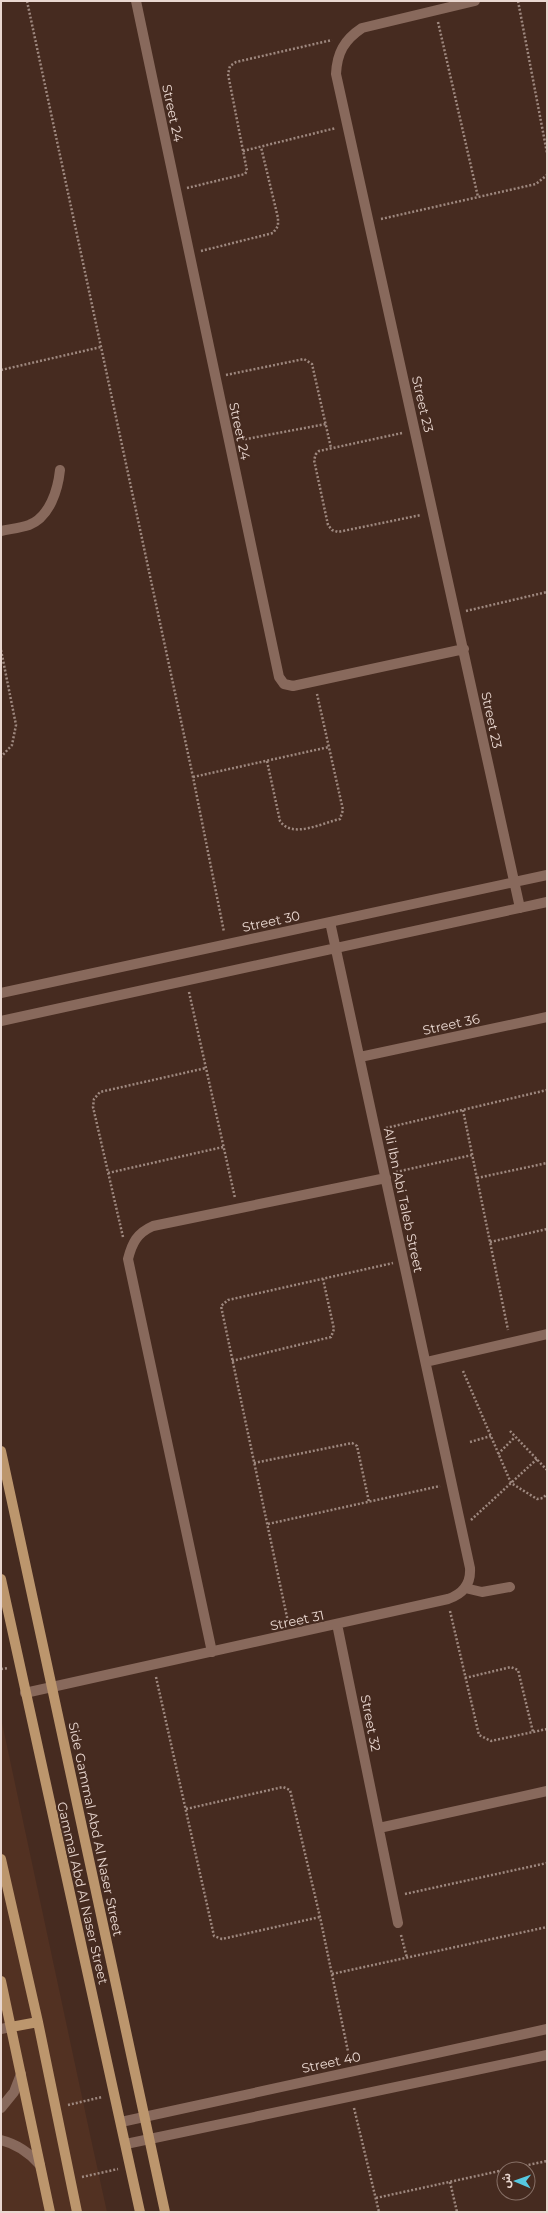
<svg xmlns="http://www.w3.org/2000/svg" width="548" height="2213" font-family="Montserrat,'Noto Sans Arabic',sans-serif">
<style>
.built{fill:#523122}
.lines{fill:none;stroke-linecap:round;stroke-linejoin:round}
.path{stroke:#9e887f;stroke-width:2.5;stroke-dasharray:2 2;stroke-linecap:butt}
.minor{stroke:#88695c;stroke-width:10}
.major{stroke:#bc966d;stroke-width:10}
.labels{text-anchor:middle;stroke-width:4;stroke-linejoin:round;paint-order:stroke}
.street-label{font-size:13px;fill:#e9d7d0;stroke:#462b20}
</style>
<rect width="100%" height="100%" fill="#462b20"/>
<!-- built -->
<path class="built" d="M 1,1718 L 91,2139 L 107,2212 L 1,2212 Z"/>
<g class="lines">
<!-- path -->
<path class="path" d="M 27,1 L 193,777 L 224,932
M 518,1 L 547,153
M 438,22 L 478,197
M 243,151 L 336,128
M 187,188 L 245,174 L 247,171 L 228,74 L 230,66 L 236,62 L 332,40
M 381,219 L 536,184 L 547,175
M 201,251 L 273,233 L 278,226 L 278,218 L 261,147
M 1,370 L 101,347
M 226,375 L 304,359 L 312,364 L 331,448
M 402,433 L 319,451 L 316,454 L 314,460 L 328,525 L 332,530 L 338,532 L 421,515
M 241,440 L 326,424
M 466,611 L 547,592
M 1,650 L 16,725 L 12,745 L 1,757
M 267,761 L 280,821 C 292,839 322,823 340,819 L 343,810 L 317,694
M 193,777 L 329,747
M 189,992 L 235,1198
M 463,1110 L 508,1330
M 386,1128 L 547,1090
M 396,1172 L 472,1155
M 108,1173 L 223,1147
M 477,1178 L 547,1163
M 123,1237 L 93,1107 L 94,1099 L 100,1092 L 206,1068
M 490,1242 L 547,1229
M 232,1361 L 331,1337 L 334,1329 L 323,1279
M 463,1371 L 511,1483 L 537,1499 L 543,1498 L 547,1494
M 510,1431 L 547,1470
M 470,1442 L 491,1436
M 498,1454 L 515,1437
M 254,1463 L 352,1443 L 357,1446 L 369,1502
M 471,1520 L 537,1459
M 268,1524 L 440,1486
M 450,1611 L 479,1735 L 491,1741 L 547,1729
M 288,1622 L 221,1306 L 228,1300 L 393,1263
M 1,1669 L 8,1668
M 156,1677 L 214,1936 L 222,1939 L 320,1917
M 465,1678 L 511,1667 L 518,1670 L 533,1732
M 186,1809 L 283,1787 L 290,1790 L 320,1917 L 350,2061
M 405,1894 L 547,1863
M 401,1935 L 407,1958
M 332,1974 L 547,1927
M 68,2105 L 102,2097
M 354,2108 L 379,2212
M 509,2169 L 547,2161
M 82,2177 L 118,2169
M 450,2182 L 457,2212
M 376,2198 L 504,2170"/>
<!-- minor -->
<path class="minor" d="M 136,1 L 279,677 L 284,684 L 293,686 L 464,649
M 475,1 L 362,28 C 344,40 337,53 336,74 L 520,908
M 1,531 C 10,529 20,528 29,525 C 50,517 58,489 60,470
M 1,993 L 547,875
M 1,1021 L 547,902
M 360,1057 L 547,1017
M 426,1362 L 547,1334
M 465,1588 L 482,1592 L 510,1587
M 337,1624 L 398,1923
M 212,1652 L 128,1259 C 132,1243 137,1233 153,1226 L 386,1178
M 25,1693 L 448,1599 C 463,1594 471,1584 470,1568 L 330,922
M 379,1828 L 547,1791
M 1,2029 L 11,2027
M 1,2108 L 14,2092 L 21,2074
M 121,2122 L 547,2029
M 1,2140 C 17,2144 29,2152 40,2165
M 126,2144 L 547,2055"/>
<!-- major -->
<path class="major" d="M 1,1451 L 165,2212
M 1,1579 L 140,2212
M 1,1859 L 38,2022 L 77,2212
M 1,1981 L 50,2212
M 11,2027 L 38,2022"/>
</g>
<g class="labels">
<!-- street labels -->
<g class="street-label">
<text transform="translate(173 113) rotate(78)" y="5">Street 24</text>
<text transform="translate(423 404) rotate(77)" y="5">Street 23</text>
<text transform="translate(240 431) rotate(78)" y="5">Street 24</text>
<text transform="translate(492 720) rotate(78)" y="5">Street 23</text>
<text transform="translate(271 921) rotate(-12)" y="5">Street 30</text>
<text transform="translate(451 1024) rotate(-12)" y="5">Street 36</text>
<text transform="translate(404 1200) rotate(78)" y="5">Ali Ibn Abi Taleb Street</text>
<text transform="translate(297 1620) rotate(-12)" y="5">Street 31</text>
<text transform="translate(371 1723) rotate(79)" y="5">Street 32</text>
<text transform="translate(96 1829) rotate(78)" y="5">Side Gammal Abd Al Naser Street</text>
<text transform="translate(83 1893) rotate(77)" y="5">Gammal Abd Al Naser Street</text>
<text transform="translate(331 2062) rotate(-12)" y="5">Street 40</text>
</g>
</g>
<!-- border -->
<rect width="548" height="2213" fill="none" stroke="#e9d7d0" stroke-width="4"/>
<!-- north arrow -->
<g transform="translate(516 2181) rotate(272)"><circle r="19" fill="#462b20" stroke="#877066"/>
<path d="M0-3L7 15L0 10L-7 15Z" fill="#56c9e1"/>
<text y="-6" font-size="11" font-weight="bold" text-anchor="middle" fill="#e9d7d0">ش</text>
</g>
</svg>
